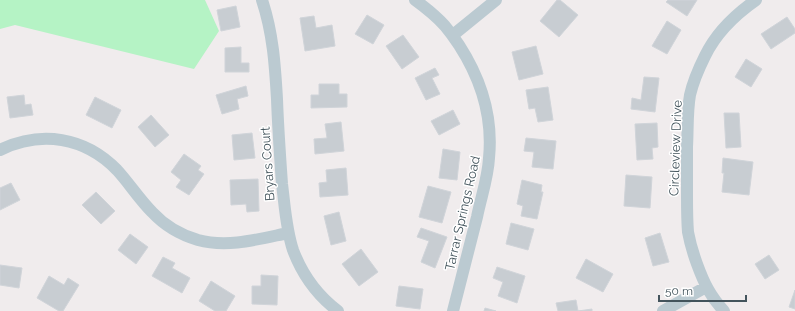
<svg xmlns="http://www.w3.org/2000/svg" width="795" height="311" font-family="Raleway,sans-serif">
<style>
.green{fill:#b5f3c5}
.building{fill:#c8cdd2;stroke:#d0d4d9}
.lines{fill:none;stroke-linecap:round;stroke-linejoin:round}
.minor{stroke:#bbcad1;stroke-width:12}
.labels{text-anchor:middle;stroke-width:3;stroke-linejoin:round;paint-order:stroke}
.street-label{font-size:13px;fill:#43545c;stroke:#fff}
</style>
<rect width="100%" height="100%" fill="#f0eced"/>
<!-- green -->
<path class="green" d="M 0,0 L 205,0 L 219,31 L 194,69 L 15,25 L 0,29 Z"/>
<!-- building -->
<path class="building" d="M 557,0 L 560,0 L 578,15 L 559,37 L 540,21 Z
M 668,0 L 697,0 L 687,16 L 666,2 Z
M 236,6 L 240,27 L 221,31 L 217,10 Z
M 367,15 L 384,25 L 373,44 L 355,34 Z
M 314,16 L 316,28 L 332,25 L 335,46 L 305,51 L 300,18 Z
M 787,17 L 795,29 L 795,33 L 771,49 L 761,34 Z
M 667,21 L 681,30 L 667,54 L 652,46 Z
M 403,35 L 419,57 L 402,69 L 386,46 Z
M 536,46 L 543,74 L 519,80 L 512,52 Z
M 241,47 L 241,63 L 249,63 L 249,72 L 225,72 L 225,48 Z
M 746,59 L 762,69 L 751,87 L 735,77 Z
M 435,68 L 439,75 L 432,78 L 440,94 L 426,100 L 415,78 Z
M 644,77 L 659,78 L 655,112 L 631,109 L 632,98 L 641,100 Z
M 319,84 L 339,84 L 339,94 L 347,94 L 347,107 L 311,108 L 311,95 L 319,95 Z
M 246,86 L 248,96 L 237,99 L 239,109 L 222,114 L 216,95 Z
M 548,87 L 553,120 L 538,122 L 535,108 L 529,109 L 526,90 Z
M 24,95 L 25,105 L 31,104 L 33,115 L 10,118 L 7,97 Z
M 95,97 L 121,110 L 112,128 L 86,115 Z
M 453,110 L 460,124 L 439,135 L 431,121 Z
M 724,113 L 739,113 L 741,147 L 726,148 Z
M 151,115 L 169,135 L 155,147 L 138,127 Z
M 341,122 L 344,151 L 315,154 L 314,139 L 327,138 L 325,124 Z
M 657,123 L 658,147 L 652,148 L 653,159 L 637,160 L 635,124 Z
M 252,133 L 255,158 L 234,160 L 232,135 Z
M 526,138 L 556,141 L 553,169 L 532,167 L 534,152 L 524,151 Z
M 443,149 L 460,152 L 457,180 L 439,178 Z
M 184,154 L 201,166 L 198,170 L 204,174 L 189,195 L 176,187 L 181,180 L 171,172 Z
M 723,158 L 753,162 L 749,195 L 722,192 L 724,173 L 722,173 Z
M 346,168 L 348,195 L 320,197 L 319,183 L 327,182 L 326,170 Z
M 626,175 L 652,177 L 650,208 L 624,206 Z
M 258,179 L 259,211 L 247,212 L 246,204 L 231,205 L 230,180 Z
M 522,180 L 542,185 L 541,192 L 543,192 L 537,219 L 521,216 L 523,206 L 517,204 Z
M 11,183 L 20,200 L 0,210 L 0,188 Z
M 428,186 L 451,192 L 442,223 L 419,217 Z
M 96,192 L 115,211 L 101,224 L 82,205 Z
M 339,212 L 346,241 L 331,245 L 324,216 Z
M 511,223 L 534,229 L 528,250 L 506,244 Z
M 421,228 L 447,237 L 435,268 L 421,262 L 429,241 L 417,237 Z
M 660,233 L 669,262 L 653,266 L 645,238 Z
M 130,234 L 148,247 L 136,264 L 118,250 Z
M 361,249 L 378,272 L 359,286 L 342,264 Z
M 769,255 L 779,270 L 765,279 L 755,264 Z
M 163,257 L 175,263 L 172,268 L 190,278 L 182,293 L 152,276 Z
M 586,259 L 613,274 L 603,292 L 576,278 Z
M 0,265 L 22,268 L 19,288 L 0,285 Z
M 497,267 L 525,276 L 517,303 L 498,296 L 503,282 L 493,278 Z
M 261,275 L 278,276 L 277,305 L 252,304 L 252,286 L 261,286 Z
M 49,276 L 64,285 L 68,278 L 79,285 L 63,311 L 59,311 L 37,298 Z
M 211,281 L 235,296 L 226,311 L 215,311 L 199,301 Z
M 399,286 L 423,289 L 420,309 L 396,306 Z
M 795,290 L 795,309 L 789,307 Z
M 576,300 L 578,311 L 592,309 L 592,311 L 558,311 L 556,303 Z
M 485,308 L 496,311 L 484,311 Z"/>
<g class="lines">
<!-- minor -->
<path class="minor" d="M 262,0 C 273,33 275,65 277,99 C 278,128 280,156 282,184 C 285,207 286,229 293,250 C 302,274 318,296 338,311
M 415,0 C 426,8 436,16 445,26 C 450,32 455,39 459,45 C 481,79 493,118 489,158 C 488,178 481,197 477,217 C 469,248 461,280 453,311
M 453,35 L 496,0
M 0,150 C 41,130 85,137 117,170 C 129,183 139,199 152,212 C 164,225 181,235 198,240 C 228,248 259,239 288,233
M 663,311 L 706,287
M 724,311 C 710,296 704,283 697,264 C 693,253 690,243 688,232 C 687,220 687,208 687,195 C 687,179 687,163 687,147 C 688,130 687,112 690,95 C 693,82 699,68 705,56 C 716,33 736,14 756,0"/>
</g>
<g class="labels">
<!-- street labels -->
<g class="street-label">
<text transform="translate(675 148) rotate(-88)" y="5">Circleview Drive</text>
<text transform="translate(267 164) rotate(-94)" y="5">Bryars Court</text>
<text transform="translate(462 213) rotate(-77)" y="5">Tarrar Springs Road</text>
</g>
</g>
<!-- scale -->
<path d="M659 295v6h87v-6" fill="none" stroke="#43545c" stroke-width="2"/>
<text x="665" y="295" font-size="12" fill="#43545c" stroke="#ffffff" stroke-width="3" paint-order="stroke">50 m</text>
</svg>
